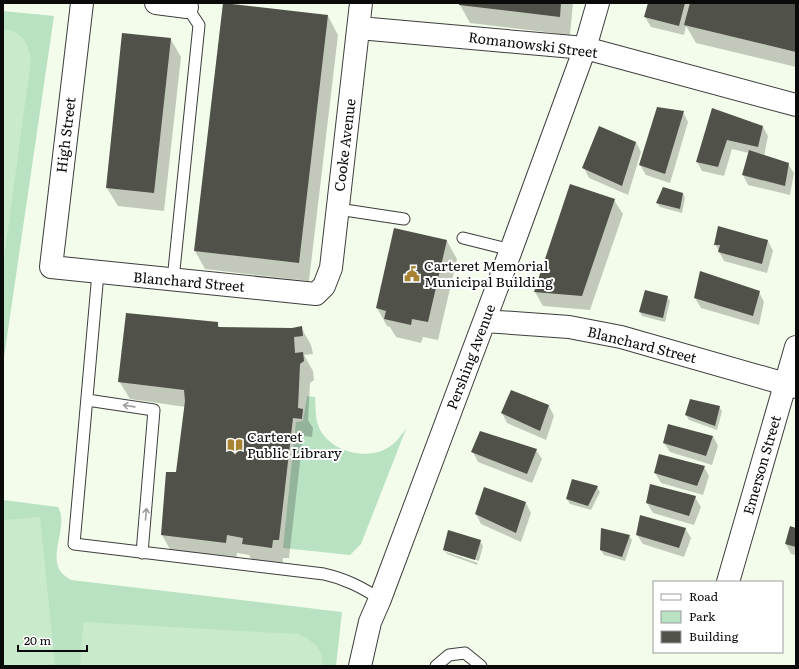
<svg xmlns="http://www.w3.org/2000/svg" width="799" height="669" font-family="Literata,serif">
<style>
.green{fill:#b8e2c1}
.pitch{fill:#c9eacb}
.shadow{fill:#0003}
.building{fill:#505148}
.lines{fill:none;stroke-linecap:round;stroke-linejoin:round}
.lane-casing{stroke:#3d3d3d;stroke-width:13}
.street-casing{stroke:#3d3d3d;stroke-width:24}
.lane{stroke:#fff;stroke-width:11}
.street{stroke:#fff;stroke-width:22}
.oneway{stroke:#9d9d9d}
.labels{text-anchor:middle;stroke-width:4;stroke-linejoin:round;paint-order:stroke}
.street-label{font-size:14px;fill:#0a0a0a;stroke:#fff}
.poi-label{font-size:14px;fill:#0a0a0a;stroke:#fff;text-anchor:start}
</style>
<rect width="100%" height="100%" fill="#f3fcea"/>
<!-- green -->
<path class="green" d="M 3,11 L 54,16 L 3,364 Z
M 307,396 L 315,397 C 316,406 315,417 318,425 C 327,451 367,462 389,447 C 396,443 401,435 406,429 L 361,544 L 350,555 L 283,548 L 296,422 L 303,421 Z
M 3,500 L 58,507 C 69,525 48,555 61,572 C 63,575 68,578 71,580 L 342,612 L 336,666 L 3,666 Z"/>
<!-- pitch -->
<path class="pitch" d="M 3,29 C 22,31 28,42 31,59 L 3,267 Z
M 40,517 L 55,666 L 3,666 L 3,520 Z
M 84,622 L 298,634 C 315,642 322,647 323,666 L 80,666 L 82,636 Z"/>
<!-- shadow -->
<path class="shadow" d="M 460,3 L 573,3 L 570,35 L 470,23 L 460,5 Z
M 649,3 L 796,3 L 796,67 L 696,43 L 686,26 L 684,35 L 651,27 L 645,17 Z
M 328,16 L 338,35 L 309,281 L 205,269 L 195,251 Z
M 170,38 L 181,57 L 164,211 L 118,206 L 107,188 Z
M 713,109 L 763,127 L 768,136 L 764,156 L 788,164 L 794,173 L 790,195 L 748,185 L 743,175 L 749,153 L 732,149 L 724,176 L 702,171 L 697,162 Z
M 683,112 L 688,122 L 670,183 L 646,175 L 640,165 Z
M 636,142 L 641,152 L 628,195 L 589,178 L 584,168 Z
M 571,185 L 614,200 L 623,214 L 590,310 L 543,306 L 535,292 Z
M 683,193 L 685,198 L 682,213 L 660,207 L 657,203 Z
M 447,241 L 457,259 L 438,340 L 423,337 L 421,343 L 396,337 L 390,327 L 387,326 L 377,308 Z
M 768,241 L 773,251 L 767,273 L 724,261 L 715,244 Z
M 759,292 L 764,302 L 759,325 L 701,308 L 695,298 Z
M 667,297 L 670,301 L 665,322 L 642,316 L 640,312 Z
M 217,323 L 220,328 L 292,329 L 301,327 L 311,345 L 313,354 L 304,355 L 313,371 L 314,380 L 310,383 L 308,420 L 313,428 L 312,437 L 303,436 L 289,558 L 283,558 L 282,566 L 253,562 L 249,555 L 237,553 L 236,560 L 172,553 L 162,535 L 177,473 L 186,407 L 130,399 L 119,381 Z
M 512,391 L 549,406 L 554,416 L 546,440 L 507,423 L 502,413 Z
M 719,407 L 722,411 L 717,430 L 689,420 L 686,415 Z
M 713,436 L 718,446 L 712,465 L 670,452 L 664,443 Z
M 536,450 L 542,459 L 532,483 L 478,462 L 473,452 Z
M 704,467 L 709,476 L 703,495 L 661,483 L 655,473 Z
M 597,487 L 600,492 L 591,510 L 570,504 L 567,499 Z
M 695,497 L 701,507 L 694,525 L 653,513 L 647,503 Z
M 526,503 L 531,513 L 521,542 L 481,524 L 476,514 Z
M 685,528 L 691,538 L 684,557 L 643,544 L 637,535 Z
M 796,529 L 796,555 L 791,554 L 786,544 Z
M 629,536 L 632,540 L 625,561 L 604,555 L 601,550 Z
M 480,541 L 483,546 L 479,561 L 446,550 L 446,552 L 478,563 L 477,565 L 447,554 L 444,550 Z"/>
<!-- building -->
<path class="building" d="M 223,3 L 328,15 L 299,263 L 194,251 Z
M 459,3 L 561,3 L 560,17 L 459,5 Z
M 648,3 L 685,3 L 679,26 L 644,17 Z
M 690,3 L 796,3 L 796,52 L 684,25 Z
M 122,33 L 171,38 L 154,193 L 106,188 Z
M 657,107 L 684,111 L 665,174 L 639,165 Z
M 712,108 L 763,126 L 758,147 L 727,140 L 718,167 L 696,162 Z
M 599,126 L 636,142 L 622,186 L 582,168 Z
M 749,150 L 789,163 L 785,186 L 742,175 Z
M 570,184 L 615,199 L 582,296 L 534,292 Z
M 663,187 L 683,193 L 680,209 L 656,203 Z
M 718,226 L 768,240 L 762,264 L 718,252 L 720,245 L 714,245 Z
M 394,228 L 447,240 L 428,322 L 412,319 L 411,325 L 384,319 L 386,311 L 376,308 Z
M 700,271 L 760,291 L 753,316 L 694,298 Z
M 645,290 L 668,296 L 663,318 L 639,312 Z
M 126,313 L 218,322 L 218,327 L 292,328 L 302,326 L 303,336 L 294,337 L 295,353 L 303,352 L 304,361 L 300,364 L 298,408 L 303,409 L 302,419 L 293,418 L 279,540 L 273,540 L 272,548 L 242,544 L 243,538 L 227,535 L 226,543 L 161,535 L 166,472 L 176,472 L 185,401 L 184,390 L 118,382 Z
M 511,390 L 549,405 L 540,431 L 501,413 Z
M 690,399 L 720,406 L 715,426 L 685,415 Z
M 668,424 L 713,436 L 706,456 L 663,443 Z
M 480,431 L 537,449 L 527,474 L 471,452 Z
M 659,454 L 705,466 L 697,486 L 654,473 Z
M 572,479 L 598,486 L 588,506 L 566,499 Z
M 650,484 L 696,496 L 689,516 L 646,503 Z
M 484,487 L 526,502 L 516,533 L 475,514 Z
M 640,515 L 686,528 L 679,548 L 636,535 Z
M 790,526 L 796,528 L 796,547 L 785,544 Z
M 601,528 L 630,535 L 622,557 L 600,550 Z
M 448,530 L 481,540 L 475,560 L 443,550 Z"/>
<g class="lines">
<defs>
<path id="lane" d="M 338,209 L 404,219
M 463,238 L 511,250
M 98,273 L 74,544 L 324,574 C 346,579 361,587 380,599
M 173,280 L 199,25 L 187,7
M 87,400 L 154,410 L 142,553
M 436,666 L 449,655 L 465,653 L 481,666"/>
<path id="street" d="M 82,3 L 51,267 L 316,294 L 324,286 L 331,268 L 361,3
M 156,3 L 187,7
M 359,28 L 585,48 L 796,105
M 485,321 L 569,327 L 621,337 L 796,387
M 728,582 L 796,347
M 360,666 L 370,622 L 380,599 L 511,250 L 585,48 L 598,3"/>
</defs>
<!-- lane casing -->
<use href="#lane" class="lane-casing"/>
<!-- street casing -->
<use href="#street" class="street-casing"/>
<!-- lane -->
<use href="#lane" class="lane"/>
<!-- street -->
<use href="#street" class="street"/>
</g>
<!-- one-way arrows -->
<defs><path id="oneway-shaft" d="M-6 0H5M1.5-3L5.5 0L1.5 3" fill="none" stroke-width="1.6" stroke-linecap="round" stroke-linejoin="round"/></defs>
<g class="oneway">
<use href="#oneway-shaft" transform="translate(129 406) rotate(-172)"/>
<use href="#oneway-shaft" transform="translate(146 514) rotate(-85)"/>
</g>
<!-- icons -->
<defs>
<symbol id="civic-bare" viewBox="-9 -9 18 18"><path d="M-.6-6.5H3V-4.5H.6V-3L4-1V1h2V6H-6V1h2V-1L-.6-3ZM-1.2 2.5V6h2.4V2.5Z" fill="#a88334" stroke="#fff" stroke-width="2.5" paint-order="stroke"/></symbol>
<symbol id="library-bare" viewBox="-9 -9 18 18"><path d="M-6-4Q-3-5.5-.7-3.5V5Q-3 3-6 4ZM6-4Q3-5.5 .7-3.5V5Q3 3 6 4Z" fill="#a88334" stroke="#fff" stroke-width="2.5" paint-order="stroke"/></symbol>
</defs>
<g fill-rule="evenodd">
<use href="#civic-bare" x="401" y="263" width="22" height="22"/>
<use href="#library-bare" x="224" y="434" width="22" height="22"/>
</g>
<g class="labels">
<!-- street labels -->
<g class="street-label">
<text transform="translate(533 45) rotate(7)" y="5">Romanowski Street</text>
<text transform="translate(66 135) rotate(-83)" y="5">High Street</text>
<text transform="translate(345 145) rotate(-83)" y="5">Cooke Avenue</text>
<text transform="translate(189 282) rotate(5)" y="5">Blanchard Street</text>
<text transform="translate(642 345) rotate(14)" y="5">Blanchard Street</text>
<text transform="translate(471 357) rotate(-69)" y="5">Pershing Avenue</text>
<text transform="translate(762 465) rotate(-74)" y="5">Emerson Street</text>
</g>
<!-- poi labels -->
<g class="poi-label">
<text x="424" y="271">Carteret Memorial<tspan x="424" dy="16">Municipal Building</tspan></text>
<text x="247" y="442">Carteret<tspan x="247" dy="16">Public Library</tspan></text>
</g>
</g>
<!-- border -->
<rect width="799" height="669" fill="none" stroke="#0a0a0a" stroke-width="8"/>
<!-- legend -->
<rect x="653" y="581" width="130" height="72" fill="#ffffff" stroke="#9d9d9d"/>
<rect x="661" y="594" width="20" height="6" fill="#ffffff" stroke="#9d9d9d"/>
<text x="689" y="601" font-size="12" fill="#0a0a0a">Road</text>
<rect x="661" y="611" width="20" height="12" fill="#b8e2c1" stroke="#9d9d9d"/>
<text x="689" y="621" font-size="12" fill="#0a0a0a">Park</text>
<rect x="661" y="631" width="20" height="12" fill="#505148" stroke="#9d9d9d"/>
<text x="689" y="641" font-size="12" fill="#0a0a0a">Building</text>
<!-- scale -->
<path d="M18 645v6h69v-6" fill="none" stroke="#0a0a0a" stroke-width="2"/>
<text x="24" y="645" font-size="12" fill="#0a0a0a" stroke="#ffffff" stroke-width="3" paint-order="stroke">20 m</text>
</svg>
